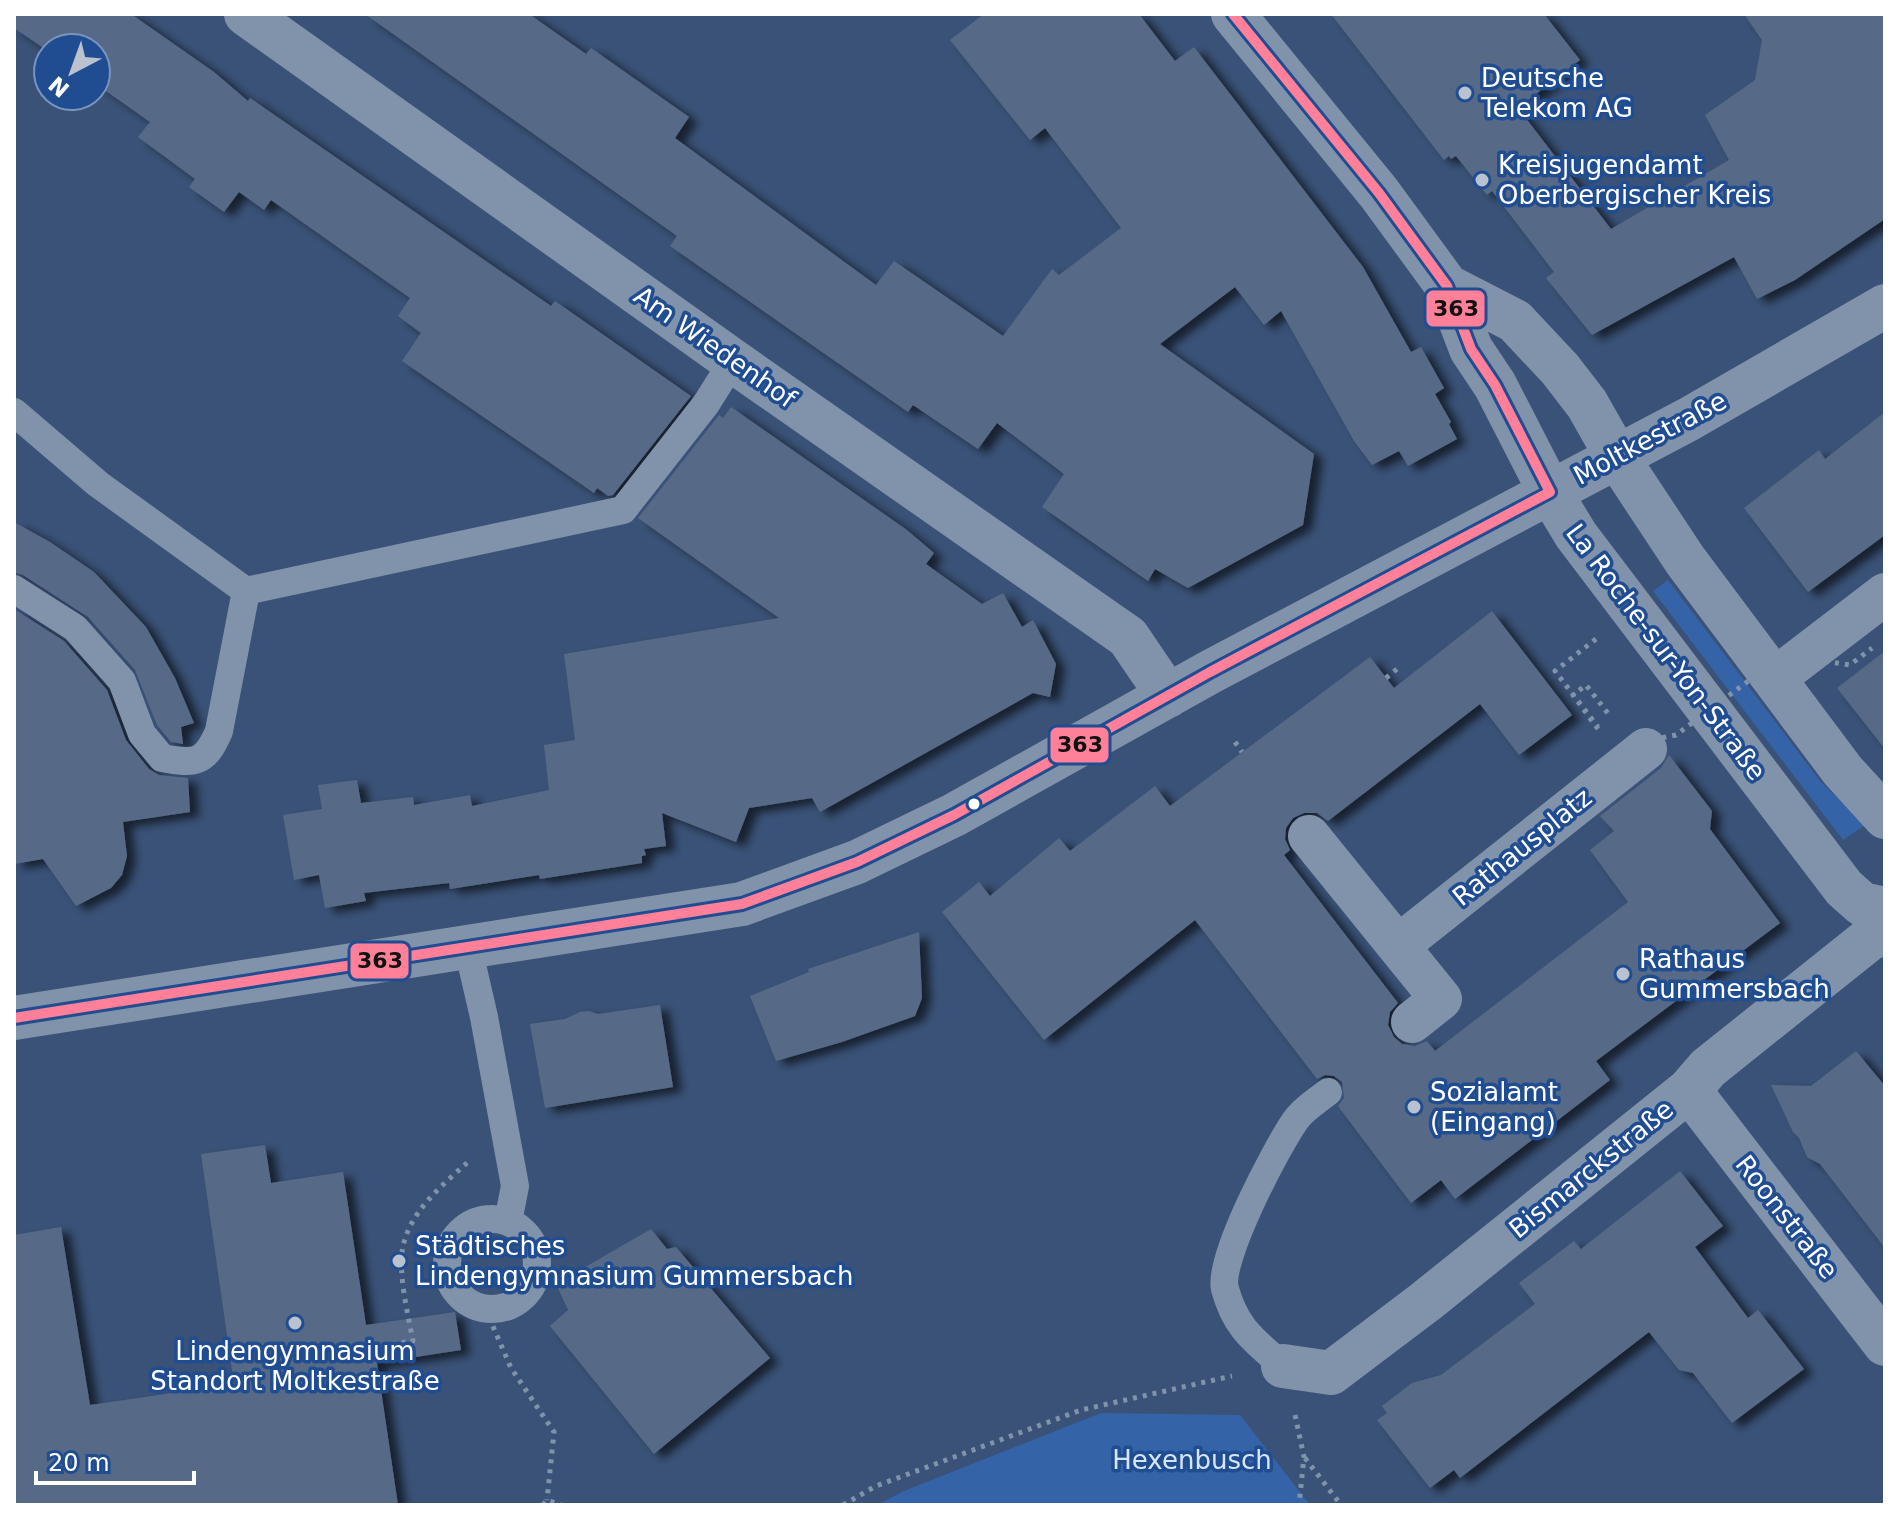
<svg xmlns="http://www.w3.org/2000/svg" width="1899" height="1519" font-family="'DejaVu Sans',sans-serif">
<style>
.green{fill:#3464a7}
.building{fill:#566a87;filter:url(#shadow)}
.lines{fill:none;stroke-linecap:round;stroke-linejoin:round}
.path{stroke:#8193aa;stroke-width:5;stroke-dasharray:4 6;stroke-linecap:butt}
.service{stroke:#8193aa;stroke-width:28}
.pedestrian{stroke:#8193aa;stroke-width:42}
.minor{stroke:#8193aa;stroke-width:44}
.tertiary{stroke:#8193aa;stroke-width:44}
.path-bridge{stroke:#8193aa;stroke-width:5;stroke-dasharray:4 6;stroke-linecap:butt}
.bus-1-casing{stroke:#204d91;stroke-width:16}
.bus-1{stroke:#ff8098;stroke-width:10}
.poi-dot{fill:#bac2cf;stroke:#204d91;stroke-width:3}
.bus-dot{fill:#fff;stroke:#204d91;stroke-width:3}
.labels{text-anchor:middle;stroke-width:7;stroke-linejoin:round;paint-order:stroke}
.poi-label{font-size:26px;fill:#fff;stroke:#204d91;text-anchor:start}
.street-label{font-size:26px;fill:#fff;stroke:#204d91}
.park-label{font-size:26px;fill:#d6e5f9;stroke:#204d91}
.line-badge{stroke:#204d91;stroke-width:3}
.pale-badge-label{font-size:22px;text-anchor:middle;font-weight:bold;fill:#111}
</style>
<defs>
<filter id="shadow"><feDropShadow dx="9" dy="5" stdDeviation="4" flood-color="#0009"/></filter>
</defs>
<rect width="100%" height="100%" fill="#3a5277"/>
<!-- green -->
<path class="green" d="M 1668,580 L 1821,782 L 1865,825 L 1843,840 L 1653,591 Z
M 1101,1413 L 1240,1415 L 1310,1505 L 877,1505 L 904,1491 Z"/>
<!-- building -->
<path class="building" d="M 14,14 L 131,14 L 214,72 L 248,101 L 250,98 L 551,306 L 555,301 L 691,396 L 613,495 L 608,496 L 597,488 L 594,493 L 402,361 L 421,333 L 398,316 L 410,298 L 271,200 L 264,210 L 239,192 L 224,212 L 189,187 L 195,179 L 138,137 L 150,122 L 96,84 L 96,48 L 48,48 L 48,51 L 14,28 Z
M 365,14 L 529,14 L 586,54 L 591,48 L 689,117 L 675,138 L 876,285 L 894,261 L 1003,336 L 1052,269 L 1059,275 L 1121,228 L 1045,128 L 1030,140 L 950,40 L 984,14 L 1139,14 L 1175,61 L 1194,47 L 1363,267 L 1411,352 L 1421,347 L 1444,388 L 1435,394 L 1451,422 L 1449,424 L 1457,439 L 1408,466 L 1399,451 L 1372,465 L 1354,441 L 1281,311 L 1264,325 L 1235,287 L 1160,344 L 1314,454 L 1303,525 L 1188,588 L 1155,569 L 1148,581 L 1042,507 L 1064,474 L 997,423 L 978,449 L 913,405 L 908,412 L 670,246 L 677,236 Z
M 1331,14 L 1544,14 L 1580,60 L 1518,108 L 1611,229 L 1729,160 L 1705,115 L 1755,80 L 1762,40 L 1744,14 L 1885,14 L 1885,219 L 1795,280 L 1757,299 L 1734,257 L 1592,335 L 1546,278 L 1554,272 L 1492,191 L 1487,195 L 1456,156 L 1451,159 L 1449,156 L 1444,160 Z
M 731,407 L 907,530 L 934,553 L 926,564 L 982,604 L 1003,593 L 1022,627 L 1033,620 L 1056,664 L 1050,697 L 1033,693 L 820,812 L 812,798 L 749,808 L 736,842 L 662,813 L 666,846 L 644,849 L 646,855 L 642,856 L 642,863 L 540,879 L 539,875 L 450,889 L 449,883 L 364,893 L 366,901 L 325,908 L 319,875 L 294,880 L 283,815 L 322,809 L 318,785 L 357,780 L 361,803 L 413,797 L 414,805 L 470,795 L 472,806 L 549,790 L 544,745 L 575,740 L 564,654 L 779,618 L 638,518 L 719,415 L 723,418 Z
M 1885,412 L 1885,535 L 1808,592 L 1744,508 L 1819,450 L 1825,459 Z
M 14,522 L 50,542 L 94,572 L 146,627 L 175,678 L 194,723 L 181,727 L 183,744 L 171,742 L 157,725 L 135,670 L 88,617 L 23,575 L 14,572 Z
M 14,609 L 64,641 L 107,690 L 126,740 L 149,769 L 159,775 L 188,778 L 190,812 L 123,822 L 127,856 L 122,875 L 111,888 L 76,906 L 43,859 L 14,864 Z
M 1492,611 L 1572,715 L 1519,755 L 1480,704 L 1328,821 L 1317,813 L 1304,813 L 1293,818 L 1286,828 L 1285,839 L 1290,850 L 1284,855 L 1398,1003 L 1390,1012 L 1388,1025 L 1394,1037 L 1402,1044 L 1415,1046 L 1427,1041 L 1435,1051 L 1628,902 L 1590,850 L 1614,831 L 1600,816 L 1661,768 L 1669,755 L 1712,811 L 1710,829 L 1780,923 L 1596,1061 L 1610,1080 L 1455,1199 L 1441,1180 L 1411,1203 L 1338,1106 L 1344,1098 L 1342,1082 L 1334,1076 L 1325,1075 L 1317,1079 L 1195,920 L 1044,1040 L 942,912 L 979,882 L 990,896 L 1059,838 L 1070,851 L 1155,786 L 1170,806 L 1370,657 L 1394,688 Z
M 1885,651 L 1885,749 L 1837,688 Z
M 919,932 L 922,998 L 915,1016 L 842,1042 L 776,1061 L 750,996 L 809,972 L 808,969 Z
M 660,1005 L 673,1087 L 545,1108 L 530,1024 L 565,1019 L 580,1012 L 589,1011 L 598,1014 Z
M 1856,1051 L 1885,1086 L 1885,1248 L 1820,1164 L 1807,1157 L 1799,1138 L 1793,1132 L 1771,1085 L 1811,1086 Z
M 265,1145 L 271,1183 L 343,1172 L 366,1325 L 455,1312 L 461,1350 L 377,1363 L 398,1505 L 14,1505 L 14,1235 L 61,1227 L 90,1405 L 234,1384 L 201,1154 Z
M 1680,1171 L 1723,1226 L 1695,1247 L 1748,1318 L 1758,1310 L 1804,1369 L 1732,1423 L 1693,1373 L 1679,1370 L 1649,1332 L 1460,1478 L 1454,1470 L 1430,1488 L 1377,1420 L 1387,1413 L 1382,1406 L 1412,1383 L 1441,1375 L 1535,1304 L 1519,1283 L 1574,1241 L 1581,1249 Z
M 651,1229 L 667,1249 L 676,1247 L 770,1358 L 654,1454 L 550,1326 L 568,1310 L 556,1284 Z"/>
<g class="lines">
<!-- path -->
<path class="path" d="M 1596,639 L 1555,671 L 1598,727
M 1386,678 L 1397,669
M 1598,729 L 1573,695 L 1586,685 L 1610,716
M 1235,742 L 1242,752
M 485,1308 L 511,1368 L 554,1432 L 547,1500
M 392,1344 L 413,1341 C 408,1315 399,1278 402,1252 C 407,1214 441,1186 468,1162
M 1295,1415 L 1304,1457 L 1299,1505
M 1305,1458 L 1341,1505
M 543,1505 L 547,1500 L 561,1505
M 843,1505 L 876,1486 L 1081,1410 L 1232,1376"/>
<!-- service -->
<path class="service" d="M 14,412 L 98,484 L 246,591
M 14,589 L 75,628 L 122,681 L 142,734 L 162,758 C 195,764 205,764 219,731 L 246,591 L 623,510 L 706,404 L 733,361
M 468,948 L 484,1017 L 515,1186 L 508,1222
M447 1264a45 45 0 1 1 90 0a45 45 0 1 1-90 0Z
M 1283,1366 C 1254,1340 1236,1329 1225,1289 C 1217,1260 1277,1147 1295,1121 C 1303,1109 1317,1101 1328,1092"/>
<!-- pedestrian -->
<path class="pedestrian" d="M 1774,679 L 1885,594
M 1309,836 L 1441,999 L 1412,1022
M 1399,945 L 1646,749"/>
<!-- minor -->
<path class="minor" d="M 246,14 L 733,361 L 1128,637 L 1168,696
M 14,1018 L 742,904 L 857,862 L 954,815 L 1210,672 L 1689,419 L 1885,306
M 1689,1090 L 1885,1344
M 1283,1366 L 1331,1373 L 1425,1302 L 1689,1090 L 1708,1068 L 1868,940 L 1885,931"/>
<!-- tertiary -->
<path class="tertiary" d="M 1233,14 L 1379,193 L 1447,286 L 1471,349 L 1495,385 L 1550,492 L 1576,535 L 1844,888 L 1862,904 L 1885,909
M 1447,286 L 1515,321 L 1560,369 L 1587,404 L 1617,457 L 1685,560 L 1843,771 L 1885,817"/>
<!-- path-bridge -->
<path class="path-bridge" d="M 1646,749 L 1661,738 L 1676,735 L 1783,655 L 1850,665 L 1872,648"/>
<defs>
<path id="bus-1" d="M 14,1018 L 742,904 L 857,862 L 954,815 L 1210,672 L 1550,492 L 1495,385 L 1471,349 L 1447,286 L 1379,193 L 1233,14"/>
</defs>
<!-- bus-1 casing -->
<use href="#bus-1" class="bus-1-casing"/>
<!-- bus-1 -->
<use href="#bus-1" class="bus-1"/>
</g>
<!-- markers -->
<g class="poi-dot">
<circle cx="1465" cy="93" r="8"/>
<circle cx="1482" cy="180" r="8"/>
<circle cx="1623" cy="974" r="8"/>
<circle cx="1414" cy="1107" r="8"/>
<circle cx="399" cy="1261" r="8"/>
<circle cx="295" cy="1323" r="8"/>
</g>
<circle class="bus-dot" cx="974" cy="804" r="7"/>
<g class="labels">
<!-- poi labels -->
<g class="poi-label">
<text x="1481" y="87">Deutsche<tspan x="1481" dy="30">Telekom AG</tspan></text>
<text x="1498" y="174">Kreisjugendamt<tspan x="1498" dy="30">Oberbergischer Kreis</tspan></text>
<text x="1639" y="968">Rathaus<tspan x="1639" dy="30">Gummersbach</tspan></text>
<text x="1430" y="1101">Sozialamt<tspan x="1430" dy="30">(Eingang)</tspan></text>
<text x="415" y="1255">Städtisches<tspan x="415" dy="30">Lindengymnasium Gummersbach</tspan></text>
<text x="295" y="1360" text-anchor="middle">Lindengymnasium<tspan x="295" dy="30">Standort Moltkestraße</tspan></text>
</g>
<!-- street labels -->
<g class="street-label">
<text transform="translate(715 347) rotate(35)" y="9">Am Wiedenhof</text>
<text transform="translate(1650 438) rotate(-28)" y="9">Moltkestraße</text>
<text transform="translate(1666 652) rotate(53)" y="9">La Roche-sur-Yon-Straße</text>
<text transform="translate(1522 847) rotate(-39)" y="9">Rathausplatz</text>
<text transform="translate(1591 1169) rotate(-39)" y="9">Bismarckstraße</text>
<text transform="translate(1787 1217) rotate(52)" y="9">Roonstraße</text>
</g>
<!-- park labels -->
<g class="park-label">
<text x="1192" y="1469">Hexenbusch</text>
</g>
</g>
<g class="line-badge">
<rect x="1425" y="289" width="61" height="39" rx="8" fill="#ff8098"/>
<rect x="1049" y="726" width="61" height="38" rx="8" fill="#ff8098"/>
<rect x="349" y="942" width="61" height="38" rx="8" fill="#ff8098"/>
</g>
<g class="pale-badge-label">
<text x="1456" y="316">363</text>
<text x="1080" y="752">363</text>
<text x="380" y="968">363</text>
</g>
<!-- border -->
<rect width="1899" height="1519" fill="none" stroke="#ffffff" stroke-width="32"/>
<!-- north arrow -->
<g transform="translate(72 72) rotate(221)"><circle r="38" fill="#204d91" stroke="#7994bd" stroke-width="2"/>
<path d="M0-6L14 30L0 20L-14 30Z" fill="#bac2cf"/>
<text y="-12" font-size="22" font-weight="bold" text-anchor="middle" fill="#ffffff">N</text>
</g>
<!-- scale -->
<path d="M36 1471v12h158v-12" fill="none" stroke="#ffffff" stroke-width="4"/>
<text x="48" y="1471" font-size="24" fill="#ffffff" stroke="#204d91" stroke-width="6" paint-order="stroke">20 m</text>
</svg>
